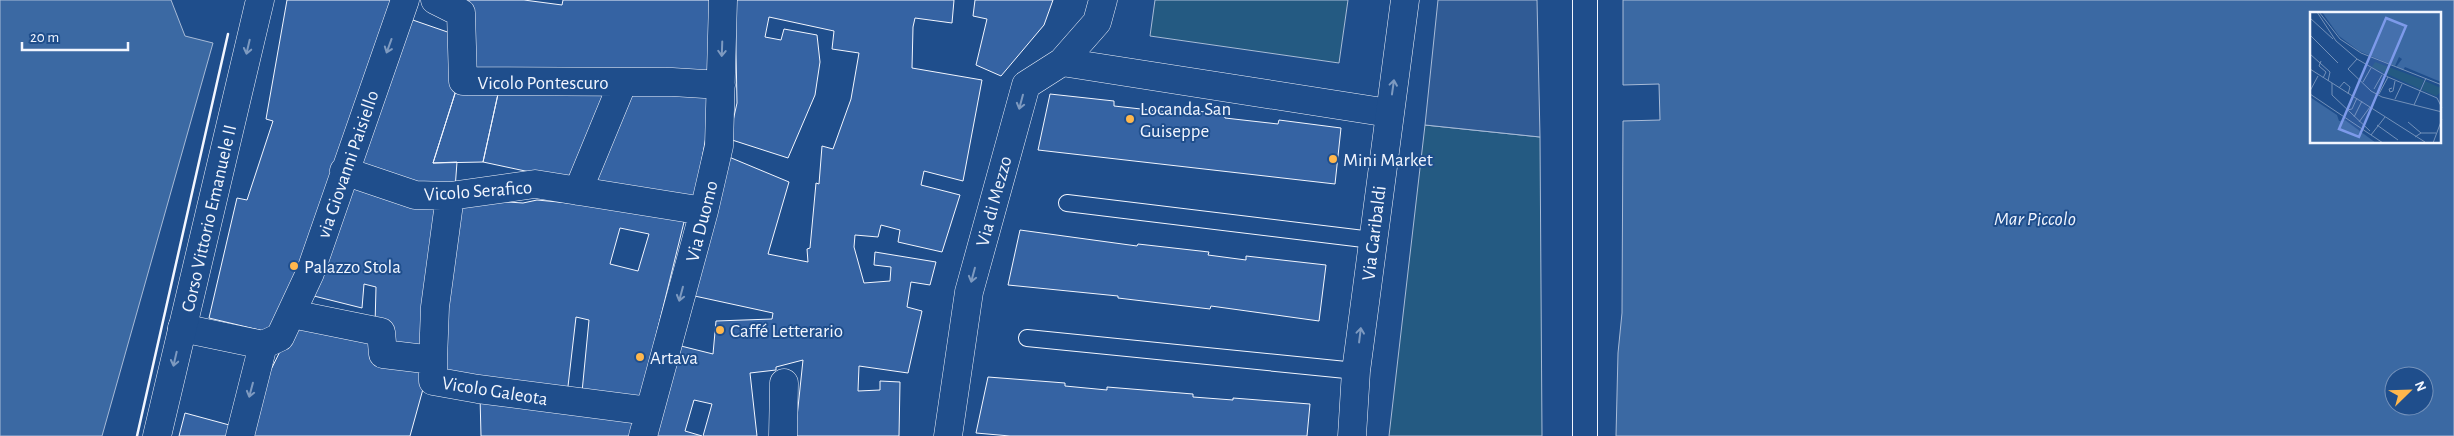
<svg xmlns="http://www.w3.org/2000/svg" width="2454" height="436" font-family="'Alegreya Sans',sans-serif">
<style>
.green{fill:#245a82;stroke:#a8bbd7}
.parking{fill:#305b95;stroke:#a8bbd7}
.water{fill:#3b69a3;stroke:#a8bbd7;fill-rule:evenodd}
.building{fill:#3563a3;stroke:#f2f6ff;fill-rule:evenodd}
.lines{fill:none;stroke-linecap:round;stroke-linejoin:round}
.service-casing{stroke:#f2f6ff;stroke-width:18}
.pedestrian-casing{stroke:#f2f6ff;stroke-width:26}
.minor-casing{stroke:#f2f6ff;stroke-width:29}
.secondary-casing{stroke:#f2f6ff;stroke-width:29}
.service{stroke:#1f4e8c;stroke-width:16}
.pedestrian{stroke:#1f4e8c;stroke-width:24}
.minor{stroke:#1f4e8c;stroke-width:28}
.secondary{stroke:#1f4e8c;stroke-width:28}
.wall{stroke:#f2f6ff;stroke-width:2.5}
.oneway{stroke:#7e9ac0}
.poi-dot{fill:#ffb74d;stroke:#1f4e8c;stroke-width:2}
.labels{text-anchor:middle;stroke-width:4;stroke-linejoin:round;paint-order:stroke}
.street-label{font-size:19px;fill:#f2f6ff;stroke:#1f4e8c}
.poi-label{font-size:19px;fill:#f2f6ff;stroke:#1f4e8c;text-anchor:start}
.water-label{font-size:20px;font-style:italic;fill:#f2f6ff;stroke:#1f4e8c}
.inset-road{fill:none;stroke:#7391ba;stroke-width:1}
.view{fill:#7d9aea;fill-opacity:0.15;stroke:#7d9aea;stroke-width:2.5}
.inset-edge{fill:none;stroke:#f2f6ff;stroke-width:2.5}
</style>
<rect width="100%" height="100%" fill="#1f4e8c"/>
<!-- green -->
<path class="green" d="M 1155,0 L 1348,0 L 1339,63 L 1150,36 Z
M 1425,125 L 1540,137 L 1542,436 L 1389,436 Z"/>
<!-- parking -->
<path class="parking" d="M 1438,0 L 1537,0 L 1540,137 L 1425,125 Z"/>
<!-- water -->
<path class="water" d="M 0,0 L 171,0 L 185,36 L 213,43 L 102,436 L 0,436 Z
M 1623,0 L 2454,0 L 2454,436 L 1616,436 L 1618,353 L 1622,313 L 1623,121 L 1660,120 L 1659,84 L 1623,85 ZM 2312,14 L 2440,14 L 2440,142 L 2312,142 ZM 2394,376 L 2424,376 L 2424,406 L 2394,406 Z"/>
<!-- building -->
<path class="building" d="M 287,0 L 395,0 L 276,334 L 209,318 L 237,198 L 247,200 L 273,121 L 266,119 Z
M 467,0 L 524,0 L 562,5 L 563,0 L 711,0 L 713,75 L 465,77 Z
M 735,0 L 954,0 L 952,23 L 915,18 L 913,27 L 912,68 L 982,80 L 963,181 L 924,171 L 921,185 L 960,195 L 942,252 L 898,242 L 900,230 L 881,225 L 878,237 L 855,235 L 854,247 L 864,283 L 890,281 L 891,267 L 874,265 L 875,252 L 936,262 L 930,285 L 911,282 L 907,307 L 922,311 L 908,373 L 859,366 L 858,391 L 880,390 L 880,381 L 900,382 L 899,436 L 795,436 L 803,360 L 776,367 L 776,370 L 750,373 L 757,436 L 703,436 L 712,404 L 694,400 L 685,431 L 702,436 L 656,436 L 677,345 L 713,354 L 716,321 L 772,319 L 773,313 L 690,295 L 729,157 L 789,182 L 768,254 L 808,262 L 807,249 L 810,248 L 816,183 L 819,184 L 822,146 L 833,149 L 851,99 L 859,53 L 832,49 L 834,31 L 769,17 L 765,37 L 781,40 L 784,29 L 817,35 L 820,62 L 815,95 L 788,158 L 729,139 L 737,103 Z
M 975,0 L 1053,0 L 1044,25 L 1001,76 L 976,65 L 987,19 L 973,16 Z
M 407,18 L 459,36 L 458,84 L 433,163 L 457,162 L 455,189 L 387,180 L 355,166 Z
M 458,84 L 500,85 L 483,162 L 433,163 Z
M 500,85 L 610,86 L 572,181 L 483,162 Z
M 629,90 L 713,98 L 694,203 L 593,183 Z
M 1050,94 L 1114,101 L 1114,106 L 1168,112 L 1169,108 L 1224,114 L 1225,118 L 1278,124 L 1279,120 L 1341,128 L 1335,184 L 1038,150 Z
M 347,183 L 442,209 L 424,347 L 386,340 L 375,325 L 376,287 L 364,284 L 362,308 L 310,295 Z
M 462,199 L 523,203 L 537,200 L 686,214 L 640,401 L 582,392 L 589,320 L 576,317 L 567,395 L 438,373 ZM 620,228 L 649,234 L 638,271 L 610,264 Z
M 1020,230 L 1137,246 L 1138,244 L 1209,252 L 1208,255 L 1246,260 L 1246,256 L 1326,265 L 1319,321 L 1211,306 L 1210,309 L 1118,298 L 1118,296 L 1008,285 Z
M 293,325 L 377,339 L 428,371 L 410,436 L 248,436 L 259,394 Z
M 988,377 L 1065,383 L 1065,386 L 1107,390 L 1107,387 L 1193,394 L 1193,397 L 1233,400 L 1233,398 L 1310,404 L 1307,436 L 1010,436 L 976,433 Z
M 480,396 L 633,418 L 631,436 L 481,436 Z
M 185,413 L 233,426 L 230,436 L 179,436 Z"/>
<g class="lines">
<defs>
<path id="service" d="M 1067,203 L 1372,240
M 1027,338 L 1356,371"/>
<path id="pedestrian" d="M 1585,436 L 1585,0"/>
<path id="minor" d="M 435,0 L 461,13 L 463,81 L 672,82 L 721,85
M 1062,62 L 1389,113
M 344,171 L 415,195 L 450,196 L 535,184 L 704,211
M 578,191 L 623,82
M 292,314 L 381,332 L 383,354 L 433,360 L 433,381 L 478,389 L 649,411
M 182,328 L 263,345 L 280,337 L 310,273 L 405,0
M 433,360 L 435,307 L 450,196
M 240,436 L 263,345
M 643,436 L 704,211 L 719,146 L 723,0
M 783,436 L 784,383
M 948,436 L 969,292 L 1026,85 L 1062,62 L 1097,22 L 1103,0"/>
<path id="secondary" d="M 157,436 L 260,0
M 1352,436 L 1356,371 L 1405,0"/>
</defs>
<!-- service casing -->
<use href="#service" class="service-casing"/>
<!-- pedestrian casing -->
<use href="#pedestrian" class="pedestrian-casing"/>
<!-- minor casing -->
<use href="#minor" class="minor-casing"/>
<!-- secondary casing -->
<use href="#secondary" class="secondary-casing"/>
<!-- service -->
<use href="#service" class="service"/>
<!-- pedestrian -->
<use href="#pedestrian" class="pedestrian"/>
<!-- minor -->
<use href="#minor" class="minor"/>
<!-- secondary -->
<use href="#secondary" class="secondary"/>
<!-- wall -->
<path class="wall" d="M 137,436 L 228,34"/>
</g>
<!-- one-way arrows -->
<defs><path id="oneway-shaft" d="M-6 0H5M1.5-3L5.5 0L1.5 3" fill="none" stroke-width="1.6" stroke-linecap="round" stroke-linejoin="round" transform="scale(1.25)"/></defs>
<g class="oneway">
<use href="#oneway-shaft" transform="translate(389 46) rotate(110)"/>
<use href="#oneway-shaft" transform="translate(248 47) rotate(103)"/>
<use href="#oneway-shaft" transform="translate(722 49) rotate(92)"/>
<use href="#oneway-shaft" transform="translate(1393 87) rotate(-82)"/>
<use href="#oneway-shaft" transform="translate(1021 102) rotate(105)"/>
<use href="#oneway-shaft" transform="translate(973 275) rotate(105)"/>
<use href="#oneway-shaft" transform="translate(681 294) rotate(105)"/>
<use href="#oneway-shaft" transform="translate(1360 335) rotate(-83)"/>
<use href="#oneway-shaft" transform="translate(175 359) rotate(103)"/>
<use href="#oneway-shaft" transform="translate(251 390) rotate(105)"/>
</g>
<!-- markers -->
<g class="poi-dot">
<circle cx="1130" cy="119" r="5"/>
<circle cx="1333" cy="159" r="5"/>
<circle cx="294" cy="266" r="5"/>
<circle cx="720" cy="330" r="5"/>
<circle cx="640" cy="357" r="5"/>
</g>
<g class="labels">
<!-- street labels -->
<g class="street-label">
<text x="543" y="89">Vicolo Pontescuro</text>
<text transform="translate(347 164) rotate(-71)" y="7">via Giovanni Paisiello</text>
<text transform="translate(478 190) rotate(-4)" y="7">Vicolo Serafico</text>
<text transform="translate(993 201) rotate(-75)" y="7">Via di Mezzo</text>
<text transform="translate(208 218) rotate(-77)" y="7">Corso Vittorio Emanuele II</text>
<text transform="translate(701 221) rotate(-76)" y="7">Via Duomo</text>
<text transform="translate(1373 233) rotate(-83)" y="7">Via Garibaldi</text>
<text transform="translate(495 390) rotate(9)" y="7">Vicolo Galeota</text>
</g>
<!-- poi labels -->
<g class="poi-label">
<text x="1140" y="115">Locanda San<tspan x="1140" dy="22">Guiseppe</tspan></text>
<text x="1343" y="166">Mini Market</text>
<text x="304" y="273">Palazzo Stola</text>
<text x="730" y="337">Caffé Letterario</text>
<text x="650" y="364">Artava</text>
</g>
<!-- water labels -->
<g class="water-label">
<text x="2035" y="225">Mar Piccolo</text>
</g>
</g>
<!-- overview -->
<g transform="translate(2310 12)">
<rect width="131" height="131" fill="#1f4e8c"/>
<path d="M 65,50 L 114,68 L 110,77 L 62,55 ZM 115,69 L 131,76 L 131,80 L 126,84 L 112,78 Z" fill="#245a82"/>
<path d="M 12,0 L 131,0 L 131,70 L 95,55 L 93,58 L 86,55 L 92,47 L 89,45 L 85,54 L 49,39 L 29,24 ZM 0,85 L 27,103 L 29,109 L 35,108 L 66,131 L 0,131 Z" fill="#3b69a3"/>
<path class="inset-road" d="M 7,0 L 26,29 L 47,47 L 78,65 L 127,86 L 132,96M 9,0 L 30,27 L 51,41 L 132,73M 0,6 L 23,27M 0,23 L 28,51M 0,42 L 20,60 L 18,69M 47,47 L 38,57 L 61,79 L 72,85 L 132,100M 11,49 L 9,54 L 16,60 L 13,66M 0,57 L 115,130M 53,70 L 61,56M 22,71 L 22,83 L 60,119M 29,76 L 34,70 L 40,75 L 38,82M 82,76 L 79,77 L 80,80 L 83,79 L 85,69M 64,77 L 72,63M 0,79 L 8,64M 0,82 L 73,131M 69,82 L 78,65M 85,87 L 92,72M 104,93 L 116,66M 37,98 L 42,97 L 47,86M 44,105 L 52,89M 49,110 L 60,95M 98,110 L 111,121M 67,113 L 88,128M 61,123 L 75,105M 105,125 L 111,121 L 126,121M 99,131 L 116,131M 123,131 L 132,107"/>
<path class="view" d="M 76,6 L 96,14 L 49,125 L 29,117 Z"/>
<rect width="131" height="131" class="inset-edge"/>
</g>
<!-- north arrow -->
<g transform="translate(2409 391) rotate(67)"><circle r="24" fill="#1f4e8c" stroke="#7391ba"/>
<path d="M0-4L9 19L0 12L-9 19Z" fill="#ffb74d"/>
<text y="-8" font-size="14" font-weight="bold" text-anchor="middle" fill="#f2f6ff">N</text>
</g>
<!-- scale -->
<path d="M22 42v8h106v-8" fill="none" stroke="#f2f6ff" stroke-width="2.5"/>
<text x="30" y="42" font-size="15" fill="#f2f6ff" stroke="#1f4e8c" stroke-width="4" paint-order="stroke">20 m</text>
</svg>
